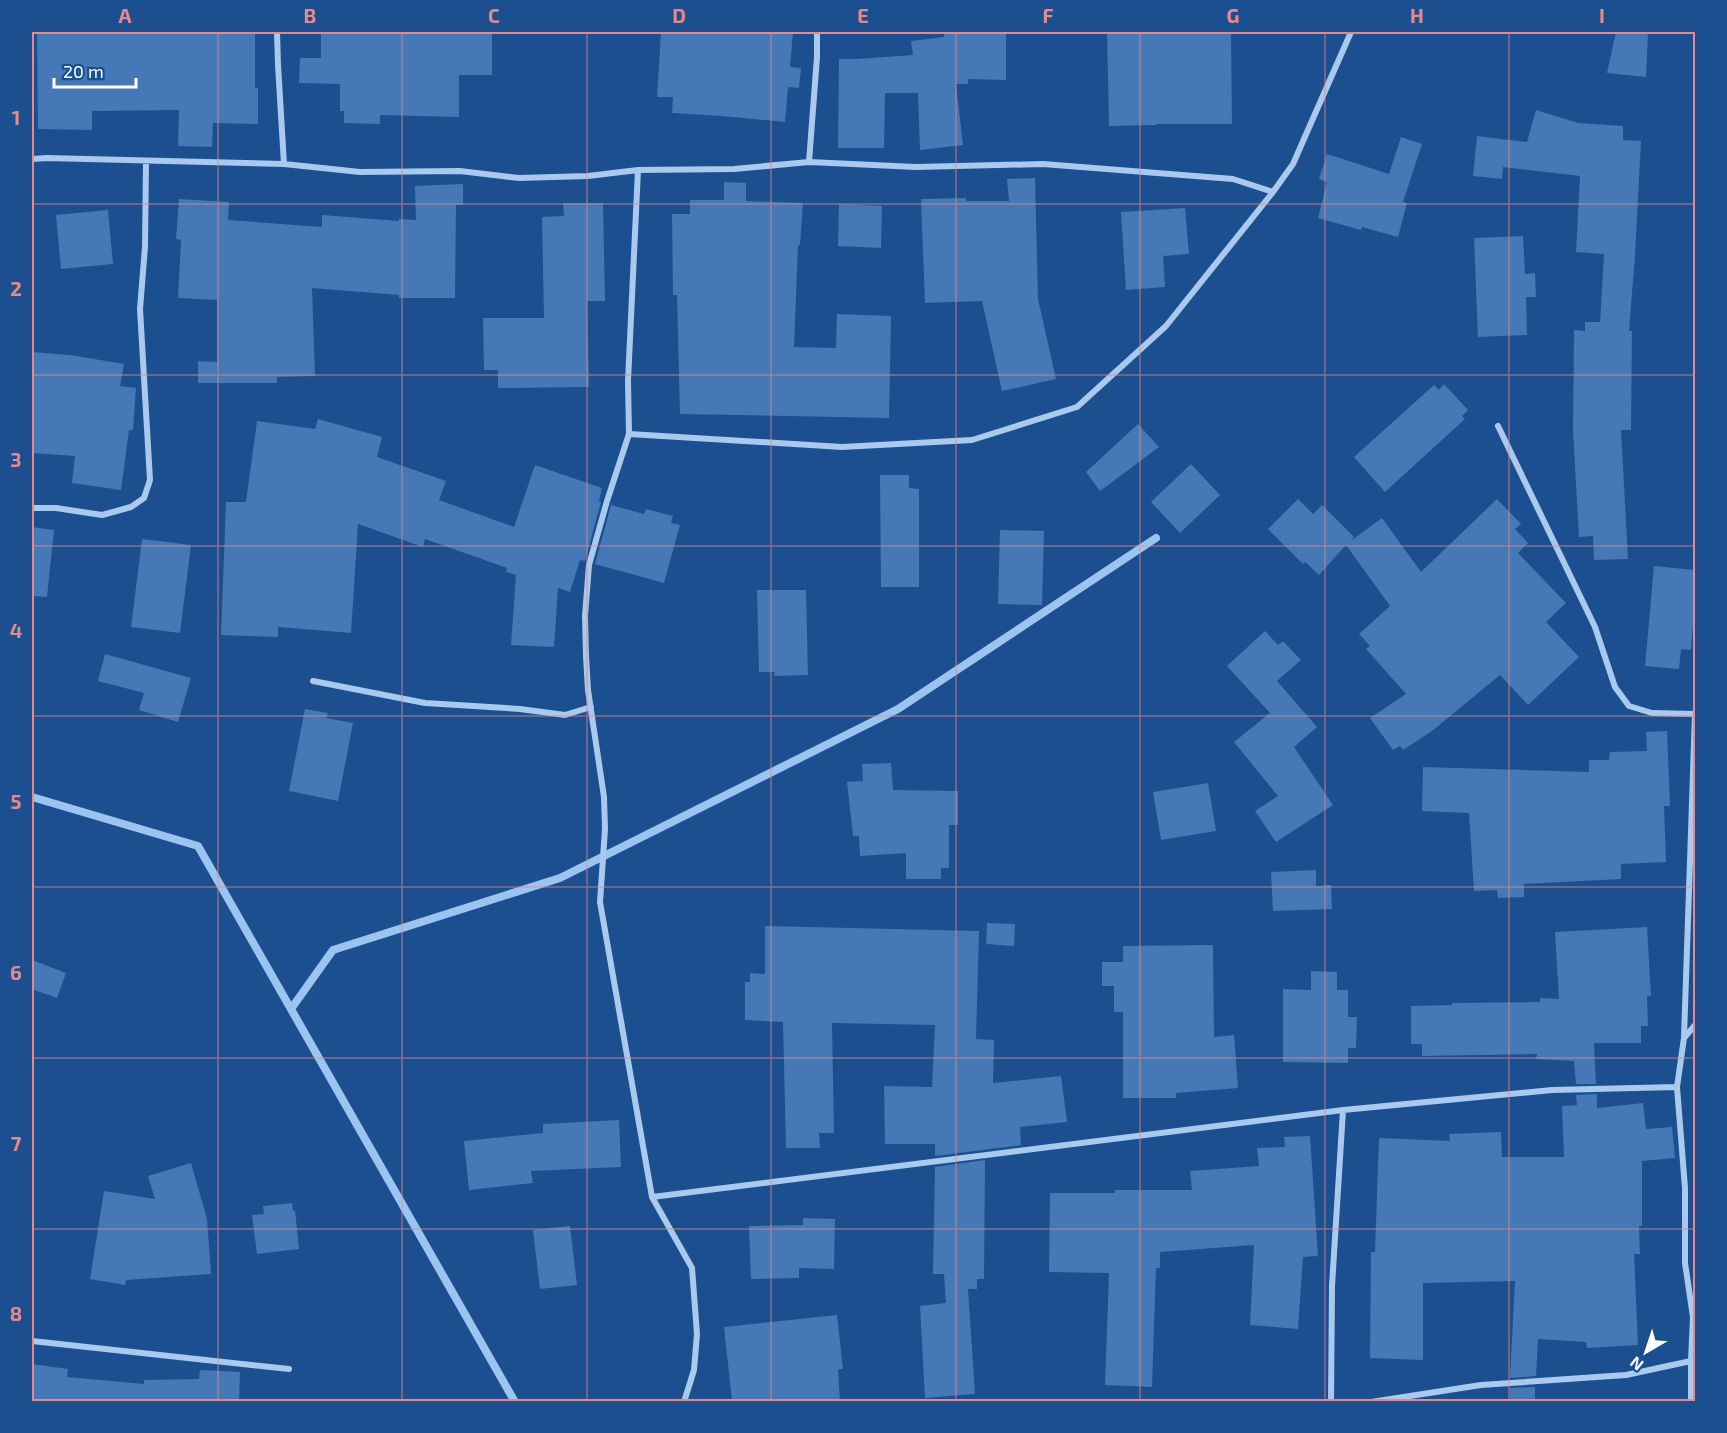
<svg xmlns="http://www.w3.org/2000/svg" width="1727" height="1433" font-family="'Exo 2',sans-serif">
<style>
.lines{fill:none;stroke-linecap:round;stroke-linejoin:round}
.stream{stroke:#9cc4f0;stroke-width:8}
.building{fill:#4478b7}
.minor{stroke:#a9c9ee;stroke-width:6}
.grid{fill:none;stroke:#e88989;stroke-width:1.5;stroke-opacity:0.55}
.neatline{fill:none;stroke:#e88989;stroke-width:2}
.grid-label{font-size:20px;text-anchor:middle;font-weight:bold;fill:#e88989}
</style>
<rect width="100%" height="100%" fill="#1b4f8f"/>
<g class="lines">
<!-- stream -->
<path class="stream" d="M 32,797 L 198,846 L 515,1402
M 291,1009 L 333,950 L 560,878 L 898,709 L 1156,538"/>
</g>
<!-- building -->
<path class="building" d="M 37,32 L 255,32 L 255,88 L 258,88 L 258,124 L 213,123 L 212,147 L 178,146 L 179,110 L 92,111 L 92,130 L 38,129 Z
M 321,32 L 492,32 L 492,75 L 459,75 L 459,117 L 380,115 L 380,124 L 344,123 L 344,111 L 340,111 L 340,84 L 299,83 L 300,58 L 321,58 Z
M 661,32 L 793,32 L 790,67 L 801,68 L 799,88 L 788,87 L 785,122 L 721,116 L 672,113 L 673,97 L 657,97 Z
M 954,32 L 1006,33 L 1006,80 L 968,79 L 968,84 L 956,84 L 963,145 L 920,150 L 918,93 L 885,93 L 884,148 L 838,148 L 839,59 L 857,59 L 913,55 L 911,41 L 944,37 L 944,33 L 954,33 Z
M 1162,32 L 1231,33 L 1232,124 L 1156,124 L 1156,125 L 1109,126 L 1107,33 Z
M 1616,32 L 1648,32 L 1646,77 L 1607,73 Z
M 1536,110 L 1578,123 L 1623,126 L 1623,140 L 1641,141 L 1635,255 L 1629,331 L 1632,331 L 1631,430 L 1621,430 L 1628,559 L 1594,560 L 1593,536 L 1579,537 L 1573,429 L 1574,330 L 1585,331 L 1585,322 L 1600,322 L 1604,254 L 1576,252 L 1580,176 L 1503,167 L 1502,179 L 1473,176 L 1477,136 L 1527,142 Z
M 1401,137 L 1422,144 L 1403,202 L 1407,203 L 1398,237 L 1362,227 L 1361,230 L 1318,218 L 1327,182 L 1319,179 L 1327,154 L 1389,174 Z
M 1035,178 L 1038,299 L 1056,379 L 1002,391 L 982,301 L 925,303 L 921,199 L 966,198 L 966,201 L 1009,201 L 1007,179 Z
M 724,182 L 746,183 L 746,201 L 803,203 L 800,245 L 798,245 L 794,347 L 836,348 L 837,314 L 891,316 L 889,418 L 680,414 L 677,295 L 673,295 L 672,214 L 690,214 L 690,200 L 724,200 Z
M 463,184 L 463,205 L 456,205 L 455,298 L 399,298 L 399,295 L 312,288 L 315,376 L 277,377 L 277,383 L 198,383 L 198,361 L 217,362 L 217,300 L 178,298 L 181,240 L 176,239 L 179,199 L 229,202 L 228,220 L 322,227 L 322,215 L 399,221 L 399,219 L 416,220 L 415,186 Z
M 563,203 L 603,203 L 605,301 L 587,301 L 589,387 L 498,388 L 498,370 L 484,370 L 483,318 L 544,318 L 542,217 L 564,216 Z
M 839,204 L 882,206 L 881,248 L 838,246 Z
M 1185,208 L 1189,254 L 1163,256 L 1165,287 L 1126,290 L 1121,212 Z
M 108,210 L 113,264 L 61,269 L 56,215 Z
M 1523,236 L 1525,274 L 1535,273 L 1536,297 L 1526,297 L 1527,335 L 1478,337 L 1474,238 Z
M 32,352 L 70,355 L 124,364 L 120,386 L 136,388 L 133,430 L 129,430 L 121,490 L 72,483 L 75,456 L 32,453 Z
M 1444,384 L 1468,410 L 1462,416 L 1465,419 L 1385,492 L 1354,457 L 1434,385 L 1439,390 Z
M 318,419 L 382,437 L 377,457 L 446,481 L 439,500 L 514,527 L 535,465 L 602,488 L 599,501 L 601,502 L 585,561 L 580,560 L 570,592 L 558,588 L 554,647 L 511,645 L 516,575 L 506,572 L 507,568 L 425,539 L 423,547 L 358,524 L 351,633 L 278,627 L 278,637 L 221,635 L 226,502 L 246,502 L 257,421 L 315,429 Z
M 1138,424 L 1159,447 L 1100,491 L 1086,472 Z
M 1191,464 L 1220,495 L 1180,533 L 1151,502 Z
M 880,475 L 909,475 L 909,488 L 919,489 L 919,587 L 881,587 Z
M 1298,499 L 1313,514 L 1322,505 L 1354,537 L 1352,540 L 1382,518 L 1421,572 L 1497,499 L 1521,524 L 1515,529 L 1528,543 L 1518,553 L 1566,603 L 1546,622 L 1579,657 L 1528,705 L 1500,675 L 1432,731 L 1403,750 L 1400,746 L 1393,750 L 1370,718 L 1406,694 L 1366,649 L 1370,646 L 1359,634 L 1390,606 L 1346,545 L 1319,575 L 1305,562 L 1303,564 L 1268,529 Z
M 611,505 L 644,514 L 646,509 L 673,516 L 671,523 L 680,525 L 664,583 L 595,564 Z
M 32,527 L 54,530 L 47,597 L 32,596 Z
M 1000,530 L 1044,531 L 1042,605 L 998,604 Z
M 142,539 L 191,545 L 180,633 L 131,627 Z
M 1654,566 L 1695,570 L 1695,597 L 1691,650 L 1681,649 L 1679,669 L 1645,666 Z
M 757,590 L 806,590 L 808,675 L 774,676 L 775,672 L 759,672 Z
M 1265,631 L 1278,645 L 1283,641 L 1301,660 L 1277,681 L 1317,727 L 1294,747 L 1333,805 L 1276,842 L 1255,811 L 1278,796 L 1234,742 L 1270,713 L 1227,666 Z
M 105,654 L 191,678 L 178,722 L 139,710 L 144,693 L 98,681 Z
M 305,709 L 328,713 L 326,718 L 353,723 L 338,801 L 289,791 Z
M 1667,731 L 1670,806 L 1664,806 L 1666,862 L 1621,864 L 1621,879 L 1524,884 L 1524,897 L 1498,898 L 1497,890 L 1474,891 L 1469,813 L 1422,811 L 1423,767 L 1589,772 L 1589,760 L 1609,760 L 1610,752 L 1647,751 L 1646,732 Z
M 891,763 L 893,790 L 958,791 L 958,825 L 949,825 L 949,868 L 941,868 L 941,879 L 906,879 L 906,853 L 860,856 L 859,836 L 853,836 L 847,782 L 863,781 L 862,764 Z
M 1208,783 L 1216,831 L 1161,840 L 1153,792 Z
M 1316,870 L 1316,886 L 1331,885 L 1332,909 L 1273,911 L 1271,872 Z
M 987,923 L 1015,924 L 1014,946 L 986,944 Z
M 765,926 L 979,931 L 976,1039 L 994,1040 L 993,1083 L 1061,1076 L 1067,1122 L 1020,1127 L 1021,1145 L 935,1156 L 935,1144 L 885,1144 L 884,1086 L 932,1087 L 935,1025 L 832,1023 L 834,1133 L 819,1133 L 820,1148 L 786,1148 L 783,1022 L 745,1020 L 745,982 L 750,982 L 750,973 L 765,974 Z
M 1647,927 L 1651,996 L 1647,996 L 1648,1026 L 1641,1026 L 1641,1043 L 1594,1043 L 1596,1084 L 1576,1084 L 1574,1061 L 1536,1059 L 1537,1054 L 1422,1056 L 1422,1044 L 1411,1044 L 1411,1006 L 1452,1005 L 1452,1003 L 1540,1002 L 1540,998 L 1559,999 L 1555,932 Z
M 1213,945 L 1214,1037 L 1234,1035 L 1238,1088 L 1176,1093 L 1176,1098 L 1123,1098 L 1123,1012 L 1114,1012 L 1114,986 L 1102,986 L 1102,962 L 1123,962 L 1123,946 Z
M 32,960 L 66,973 L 57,998 L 32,989 Z
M 1311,971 L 1337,972 L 1337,990 L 1348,990 L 1348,1017 L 1357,1017 L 1356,1048 L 1348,1048 L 1348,1063 L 1283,1062 L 1283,989 L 1311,990 Z
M 1597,1094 L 1597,1108 L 1643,1103 L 1646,1129 L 1672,1127 L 1675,1158 L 1642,1161 L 1642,1226 L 1639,1226 L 1640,1254 L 1634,1254 L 1638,1345 L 1587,1348 L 1586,1342 L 1538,1339 L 1536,1376 L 1510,1378 L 1515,1281 L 1423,1283 L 1423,1360 L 1370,1358 L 1371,1252 L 1375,1252 L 1379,1138 L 1450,1141 L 1449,1134 L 1501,1132 L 1502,1157 L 1564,1157 L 1562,1106 L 1577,1105 L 1576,1095 Z
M 619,1120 L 621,1167 L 531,1171 L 533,1183 L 469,1190 L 464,1141 L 543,1133 L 543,1124 Z
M 1310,1136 L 1318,1256 L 1303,1257 L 1298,1329 L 1250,1325 L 1254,1245 L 1160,1252 L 1160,1268 L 1156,1268 L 1152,1387 L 1105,1385 L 1109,1273 L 1049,1272 L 1050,1193 L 1115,1193 L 1115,1190 L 1192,1190 L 1190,1171 L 1259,1166 L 1257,1148 L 1285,1147 L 1284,1137 Z
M 985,1160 L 984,1279 L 977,1279 L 977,1289 L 968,1289 L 975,1394 L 925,1398 L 920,1306 L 946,1303 L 944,1274 L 933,1274 L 935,1167 Z
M 191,1163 L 207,1219 L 211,1274 L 126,1280 L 125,1285 L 90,1279 L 104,1191 L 155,1199 L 148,1176 Z
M 292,1203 L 293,1211 L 295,1210 L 299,1249 L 257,1254 L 252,1215 L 264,1214 L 263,1206 Z
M 803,1218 L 835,1219 L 834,1269 L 799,1268 L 799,1278 L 751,1279 L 749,1226 L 803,1225 Z
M 570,1226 L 577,1285 L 540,1289 L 533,1230 Z
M 837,1315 L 843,1369 L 838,1369 L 840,1401 L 732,1401 L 724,1327 Z
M 32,1364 L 68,1369 L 67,1377 L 144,1384 L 144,1380 L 199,1379 L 200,1370 L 240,1372 L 239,1401 L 32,1401 Z
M 1535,1387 L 1535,1401 L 1510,1401 L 1510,1388 Z"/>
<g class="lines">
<!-- minor -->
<path class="minor" d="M 277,32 L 278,65 L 284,164
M 32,159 L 47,158 L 284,164 L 360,172 L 460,171 L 519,178 L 588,176 L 638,170 L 734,169 L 809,162 L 916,167 L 1043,164 L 1233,179 L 1273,192 L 1293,164 L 1351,32
M 809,162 L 817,57 L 817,32
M 638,170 L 628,381 L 629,434 L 607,501 L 589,565 L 585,616 L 586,656 L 588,690 L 604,797 L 605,829 L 600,902 L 652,1197 L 692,1268 L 697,1334 L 694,1370 L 684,1402
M 1498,426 L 1595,627 L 1615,687 L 1629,706 L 1652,713 L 1696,714
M 629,434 L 842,447 L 972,440 L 1077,407 L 1166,326 L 1273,192
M 32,508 L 56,508 L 102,515 L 131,507 L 144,498 L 150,480 L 140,309 L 145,247 L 146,161
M 313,681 L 425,703 L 520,709 L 565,715 L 591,707
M 1684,1037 L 1695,714
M 652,1197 L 1343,1110 L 1552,1090 L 1677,1087
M 32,1341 L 289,1369
M 1331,1402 L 1332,1286 L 1343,1110
M 1371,1402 L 1481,1385 L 1626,1375 L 1691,1361
M 1691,1402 L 1691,1361 L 1693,1317 L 1685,1263 L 1685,1188 L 1677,1087 L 1684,1038 L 1696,1024"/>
</g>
<!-- grid -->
<path class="grid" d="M 218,32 L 218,1402M 402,32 L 402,1402M 587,32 L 587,1402M 771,32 L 771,1402M 956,32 L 956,1402M 1140,32 L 1140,1402M 1325,32 L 1325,1402M 1509,32 L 1509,1402M 32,204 L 1696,204M 32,375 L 1696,375M 32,546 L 1696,546M 32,716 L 1696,716M 32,887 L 1696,887M 32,1058 L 1696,1058M 32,1229 L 1696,1229"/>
<!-- border -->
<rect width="1727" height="1433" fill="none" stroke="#1b4f8f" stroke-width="66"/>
<!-- north arrow -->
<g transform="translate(1646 1352) rotate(219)" stroke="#1b4f8f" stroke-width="4.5" paint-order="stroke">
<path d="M0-4.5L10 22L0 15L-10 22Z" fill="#ffffff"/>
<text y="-9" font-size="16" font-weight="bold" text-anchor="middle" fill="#ffffff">N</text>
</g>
<!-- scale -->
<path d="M54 78v9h82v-9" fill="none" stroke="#ffffff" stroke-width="3"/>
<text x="63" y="78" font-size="18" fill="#ffffff" stroke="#1b4f8f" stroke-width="4.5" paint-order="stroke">20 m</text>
<rect x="33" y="33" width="1661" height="1367" class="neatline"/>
<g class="grid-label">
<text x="125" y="23">A</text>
<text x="310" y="23">B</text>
<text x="494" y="23">C</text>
<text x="679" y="23">D</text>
<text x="863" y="23">E</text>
<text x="1048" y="23">F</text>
<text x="1233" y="23">G</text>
<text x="1417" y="23">H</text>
<text x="1602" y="23">I</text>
<text x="16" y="125">1</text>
<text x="16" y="296">2</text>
<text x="16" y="467">3</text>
<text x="16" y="638">4</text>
<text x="16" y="809">5</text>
<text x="16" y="980">6</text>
<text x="16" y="1151">7</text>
<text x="16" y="1321">8</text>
</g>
</svg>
